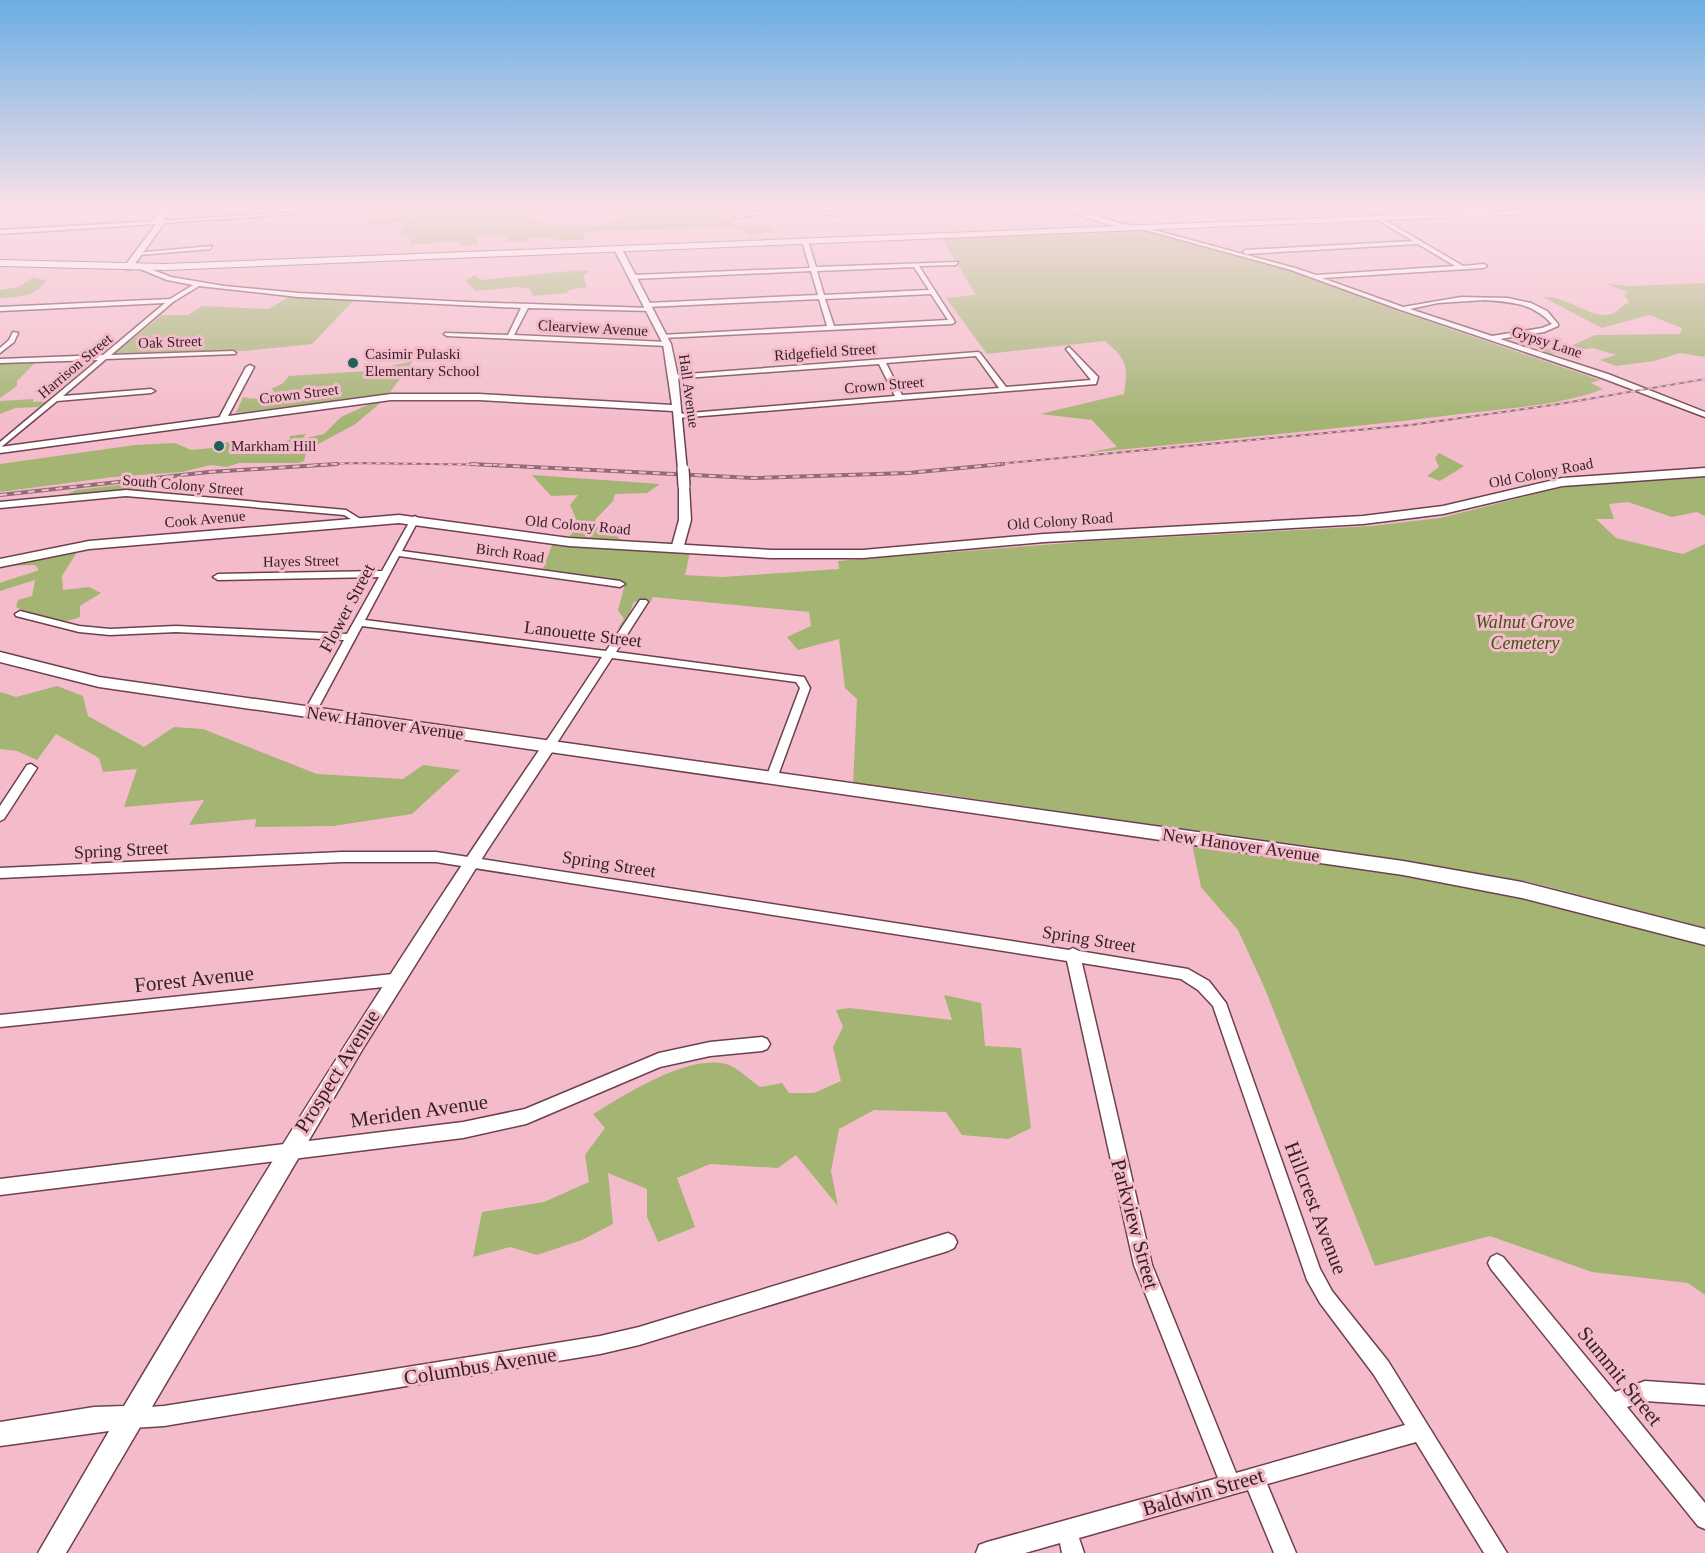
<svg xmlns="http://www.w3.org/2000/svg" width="1705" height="1553" font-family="'Times New Roman',serif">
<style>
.green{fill:#a3b473}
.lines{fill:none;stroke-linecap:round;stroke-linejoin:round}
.minor-casing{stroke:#6e404e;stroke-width:3}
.tertiary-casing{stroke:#6e404e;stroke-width:3}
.secondary-casing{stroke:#6e404e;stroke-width:3}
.primary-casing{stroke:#6e404e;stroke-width:2}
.minor{fill:#fff;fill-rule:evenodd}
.tertiary{fill:#fff;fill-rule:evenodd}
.secondary{fill:#fff;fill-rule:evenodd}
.primary{fill:#fff;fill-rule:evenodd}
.rail-far1-casing{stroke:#916b75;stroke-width:2}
.rail-casing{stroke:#916b75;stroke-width:4}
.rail-far1{stroke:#f4bccb;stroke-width:1.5;stroke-dasharray:4.5;stroke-linecap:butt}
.rail{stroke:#f4bccb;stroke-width:2;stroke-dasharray:7;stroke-linecap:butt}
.tertiary-bridge-casing{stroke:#6e404e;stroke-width:14;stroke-linecap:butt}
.tertiary-bridge{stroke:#fff;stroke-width:11}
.poi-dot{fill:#1a6257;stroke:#f4bccb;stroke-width:2}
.labels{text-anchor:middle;stroke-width:6;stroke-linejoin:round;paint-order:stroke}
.far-street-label{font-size:15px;fill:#362127;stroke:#f4bccb}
.far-poi-label{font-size:15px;fill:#362127;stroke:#f4bccb;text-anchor:start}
.street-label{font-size:18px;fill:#362127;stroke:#f4bccb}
.park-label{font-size:18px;font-style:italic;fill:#45520f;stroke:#f4bccb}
.near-street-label{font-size:21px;fill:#362127;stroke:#f4bccb}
</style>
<rect width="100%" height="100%" fill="#f4bccb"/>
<!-- green -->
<path class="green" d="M 535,207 L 538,211 L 525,217 C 553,229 591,233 620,219 L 620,210 L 627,207 L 750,207 L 724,210 L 723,216 L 741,227 L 772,226 L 773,231 L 749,235 L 743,230 L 731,227 L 595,231 L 584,233 L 585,241 C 576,238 570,241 561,240 C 553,238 541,237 529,238 L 531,242 L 504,241 L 509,235 L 477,236 L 478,245 L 461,245 L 459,241 L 411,245 L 410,238 L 397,233 L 407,228 L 404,222 L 361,225 L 372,220 Z
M 1140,230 L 1308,276 L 1401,312 L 1600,380 L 1591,383 L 1603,389 C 1561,406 1497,409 1452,415 C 1330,430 1208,441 1086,453 L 1117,447 L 1092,420 L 1040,414 L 1124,394 C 1128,365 1128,361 1105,341 L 987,354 L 946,298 L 976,295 L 941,237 Z
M 580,270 L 589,271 L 583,276 L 587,287 L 569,290 L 567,293 L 533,296 L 530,289 L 518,287 L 476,291 L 465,281 L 475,275 L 481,280 Z
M 34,277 L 46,281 C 35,297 18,297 0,298 L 0,290 L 19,287 Z
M 1604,283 L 1628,286 L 1705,283 L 1705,357 L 1680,353 L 1654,361 L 1616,366 L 1600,360 L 1616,355 L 1593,348 L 1551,354 L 1535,350 L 1573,345 L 1595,335 L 1680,334 L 1682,328 L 1649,315 L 1602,328 L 1543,297 C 1565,294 1596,323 1614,313 C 1619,310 1623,305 1629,302 L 1624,295 L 1628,292 Z
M 292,295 L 354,300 L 312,344 L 244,351 L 113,355 L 162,315 L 188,315 L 202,306 L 269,309 Z
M 413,361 L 388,395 L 236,413 L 243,397 C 255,400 264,399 274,391 L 271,389 L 283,383 L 289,376 L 367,371 Z
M 36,362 L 17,381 L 17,386 L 0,398 L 0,364 Z
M 34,399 L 33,402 L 48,401 L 39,407 L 16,408 L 0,414 L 0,401 Z
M 384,400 L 354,425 L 307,450 L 304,461 L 299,463 L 239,463 L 227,467 L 211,465 L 182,472 L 113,477 L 0,492 L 0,464 L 135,445 L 175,443 L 191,450 L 223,447 L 226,442 L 239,442 L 236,450 L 290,440 L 290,436 L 306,434 L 302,439 L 324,434 L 341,417 L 374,402 Z
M 1439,453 L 1464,466 L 1440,481 L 1427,476 L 1439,467 L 1435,458 Z
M 532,475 L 660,484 L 647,493 L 615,494 L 613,501 L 595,520 L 598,526 L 611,526 L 620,540 L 566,538 L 572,534 L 577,521 L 570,505 L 578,495 L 551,496 Z
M 1705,475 L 1705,516 L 1697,512 L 1672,517 L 1628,502 L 1609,504 L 1614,519 L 1596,519 L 1616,538 L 1657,548 L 1683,554 L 1705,544 L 1705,928 L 1526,881 L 922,791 L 916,794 L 853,786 L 857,699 L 845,688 L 839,639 L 798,650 L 787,637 L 811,626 L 809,612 L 653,597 L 650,603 L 645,600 L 634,602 C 629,612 629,624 618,628 L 624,619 L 618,610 L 625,584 L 609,578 L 542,571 L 552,545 L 690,552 L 685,575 L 722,577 L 839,569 L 838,561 L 1094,541 L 1372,526 L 1440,518 L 1563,487 L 1612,480 Z
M 153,481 L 153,486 L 143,491 L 63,496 L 76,490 Z
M 79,549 L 62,576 L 63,590 L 89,587 L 101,593 L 80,606 L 80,617 C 56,627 38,618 16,607 L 18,600 L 32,596 L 35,580 L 0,591 L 0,583 C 13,578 26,575 39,570 L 35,565 L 0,566 Z
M 57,686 L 83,696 L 88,716 L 144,747 L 174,727 L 203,729 L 317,774 L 403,779 L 423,765 L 460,770 L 412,814 L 333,826 L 255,827 L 256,819 L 189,825 L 204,800 L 124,807 L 137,769 L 103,772 L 99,758 L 56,734 L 37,760 L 17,751 L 0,749 L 0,692 L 16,697 Z
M 1192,844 L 1466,882 L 1705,944 L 1705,1295 L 1688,1283 L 1592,1272 L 1490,1236 L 1375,1266 L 1265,989 L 1238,930 L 1201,887 Z
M 944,995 L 981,1003 L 985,1046 L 1021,1048 L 1031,1128 L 1008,1139 L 962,1135 L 946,1112 L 874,1110 L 839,1129 L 831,1171 L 838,1206 L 796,1155 L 778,1168 L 710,1164 L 677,1178 L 695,1227 L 658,1242 L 647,1217 L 647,1189 L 608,1173 L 613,1224 L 582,1240 L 537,1255 L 510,1247 L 473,1257 L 482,1212 L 544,1202 L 589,1182 L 585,1155 L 605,1128 L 593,1114 C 625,1095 687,1054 726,1064 C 737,1067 751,1081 760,1087 L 782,1083 L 789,1093 L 814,1093 L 841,1081 L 833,1047 L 843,1027 L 836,1010 L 849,1008 L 952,1020 Z"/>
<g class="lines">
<defs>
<path id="minor" d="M 792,207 L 803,207 L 736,218 L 733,216 Z
M 831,210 L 840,213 L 841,214 L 838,216 L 823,214 Z
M 1376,217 L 1380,217 L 1463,266 L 1484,264 L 1487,266 L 1484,268 L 1322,278 L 1403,307 L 1461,297 L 1508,298 L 1531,303 L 1547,311 L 1558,324 L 1558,326 L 1544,332 L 1500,339 L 1608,374 L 1705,412 L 1705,417 L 1602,378 L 1401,310 L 1291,270 L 1134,227 L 1139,226 L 1295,268 L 1316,275 L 1455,266 L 1418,244 L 1246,254 L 1243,252 L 1246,250 L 1413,241 L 1376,219 ZM 1485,300 C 1512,302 1533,303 1552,324 L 1542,328 L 1492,336 L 1410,309 L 1438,303 Z
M 805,239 L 808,241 L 816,267 L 958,262 L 956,265 L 919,266 L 955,322 L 952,324 L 663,338 L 661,337 L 661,335 L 827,326 L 819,299 L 647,307 L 644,305 L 647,303 L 818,295 L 811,271 L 633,279 L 630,277 L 633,275 L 810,268 L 802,241 ZM 914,267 L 929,290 L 824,295 L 817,271 ZM 931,294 L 948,320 L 834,326 L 825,299 Z
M 212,246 L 210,249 L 139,255 L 136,253 Z
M 140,265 L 171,277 L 224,286 L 298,293 L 466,302 L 650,308 L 653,310 L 652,311 L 528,308 L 514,335 L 667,342 L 670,344 L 667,346 L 447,336 L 444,334 L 445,333 L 508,335 L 521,308 L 298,297 L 199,286 L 173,302 L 111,355 L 233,351 L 236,353 L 235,354 L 106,359 L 63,396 L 151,389 L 155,391 L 151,393 L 57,401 L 0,448 L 0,442 L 98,360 L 0,363 L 0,359 L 103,355 L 165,303 L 0,311 L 0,307 L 170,299 L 193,285 L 167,280 L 138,268 Z
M 13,332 L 18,333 L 14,342 L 0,353 L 0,348 L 9,340 Z
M 1069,347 L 1098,377 L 1096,384 L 678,418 L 674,416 L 678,414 L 895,396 L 879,364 L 671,379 L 670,377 L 674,375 L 978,352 L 980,353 L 1006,387 L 1091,380 L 1066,349 ZM 976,356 L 999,388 L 902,395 L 886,363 Z
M 250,365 L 254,367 L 227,418 L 220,420 L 219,418 L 246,367 Z
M 126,490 L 346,510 L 365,522 L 361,525 L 344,515 L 126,496 L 0,508 L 0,502 Z
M 415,516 L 419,519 L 402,551 L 620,581 L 625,584 L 620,587 L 399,556 L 365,620 L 606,651 L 640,600 L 646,600 L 648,602 L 616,652 L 804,677 L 810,688 L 776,781 L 768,781 L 766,778 L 800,688 L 796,682 L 612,658 L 553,749 L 549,750 L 543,746 L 602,657 L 362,626 L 316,712 L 310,716 L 304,712 L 344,640 L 176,632 L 110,635 L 79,632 L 16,616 L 15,614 L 20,611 L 79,626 L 110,629 L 176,626 L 347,634 L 379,577 L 218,580 L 213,577 L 218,574 L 382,571 L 411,519 Z
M 31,764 L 37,768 L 4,819 L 0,821 L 0,806 L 27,765 Z
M 342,852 L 436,852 L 1069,950 L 1073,948 L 1079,951 L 1188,969 L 1209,981 L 1226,1003 L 1320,1269 L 1332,1291 L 1388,1361 L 1507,1553 L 1484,1553 L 1416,1442 L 1267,1484 L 1296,1553 L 1274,1553 L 1248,1490 L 1079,1538 L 1084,1553 L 1062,1553 L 1060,1543 L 1025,1553 L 976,1553 L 979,1545 L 987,1542 L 1218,1478 L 1134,1265 L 1067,961 L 436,862 L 342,862 L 0,878 L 0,868 ZM 1082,963 L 1181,979 L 1198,990 L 1213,1006 L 1307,1280 L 1320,1303 L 1374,1375 L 1405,1425 L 1236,1473 L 1152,1265 Z
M 393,974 L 398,976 L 400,980 L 398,984 L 393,986 L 0,1027 L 0,1015 Z
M 762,1037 L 767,1039 L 770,1044 L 767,1049 L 762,1051 L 710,1056 L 660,1067 L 526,1124 L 463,1138 L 0,1195 L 0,1179 L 463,1122 L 525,1109 L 659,1053 L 710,1042 Z
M 948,1233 L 954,1236 L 957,1242 L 954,1248 L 948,1251 L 639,1345 L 600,1354 L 164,1426 L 132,1428 L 125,1425 L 122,1418 L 125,1411 L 132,1408 L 164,1406 L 600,1336 L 639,1327 Z
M 1497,1254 L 1503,1257 L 1615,1392 L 1645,1381 L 1705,1385 L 1705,1405 L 1645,1401 L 1627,1407 L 1705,1503 L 1705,1529 L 1698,1526 L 1491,1269 L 1488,1263 L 1491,1257 Z"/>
<path id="tertiary" d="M 372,207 L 400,207 L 162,223 L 159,221 Z
M 1062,207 L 1070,207 L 1119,223 L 1140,227 C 1127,233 1075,215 1062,207 Z
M 157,221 L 155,224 L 0,234 L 0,230 Z
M 618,247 L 622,249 L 671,344 L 678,377 L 687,471 L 678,469 L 673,411 L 479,400 L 391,400 L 0,453 L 0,447 L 391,394 L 479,394 L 672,405 L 663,344 L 614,249 Z
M 684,483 L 689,486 L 691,520 L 683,549 L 677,552 L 671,549 L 679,520 L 679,486 Z
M 549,741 L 556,746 L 488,849 L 362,1050 L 66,1553 L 38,1553 L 109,1431 L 0,1446 L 0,1422 L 94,1407 L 124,1406 C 258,1181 396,959 544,743 Z"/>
<path id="secondary" d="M 169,207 L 177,207 L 163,219 L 166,221 L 131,269 L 125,269 L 124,267 L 156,224 L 152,224 L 152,220 Z
M 1705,468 L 1705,476 L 1562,486 L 1443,514 L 1363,524 L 1044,542 L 863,558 L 771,558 L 569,546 L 399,523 L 89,549 L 0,567 L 0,559 L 89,541 L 399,515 L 569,538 L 771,550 L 863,550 L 1044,534 L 1363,516 L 1443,506 L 1562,478 Z
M 0,652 L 99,677 L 1403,861 L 1522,882 L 1705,929 L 1705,945 L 1522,898 L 1403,875 L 99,687 L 0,662 Z"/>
<path id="primary" d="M 1602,207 L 1657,207 L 1653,209 L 165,270 L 0,266 L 0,260 L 165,264 Z"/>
</defs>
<!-- minor casing -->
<use href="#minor" class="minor-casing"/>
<!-- tertiary casing -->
<use href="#tertiary" class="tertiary-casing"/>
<!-- secondary casing -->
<use href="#secondary" class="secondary-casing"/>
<!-- primary casing -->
<use href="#primary" class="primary-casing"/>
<!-- minor -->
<use href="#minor" class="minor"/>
<!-- tertiary -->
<use href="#tertiary" class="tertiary"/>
<!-- secondary -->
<use href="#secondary" class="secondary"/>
<!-- primary -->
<use href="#primary" class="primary"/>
<defs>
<path id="rail-far1" d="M 313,465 L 352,463 L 508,465
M 987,465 L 1411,425 L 1559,404 L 1705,379"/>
<path id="rail" d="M 471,464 L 753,478 L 908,473 L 1003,464
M 0,495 L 209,472 L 337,464"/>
</defs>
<!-- rail-far1 casing -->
<use href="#rail-far1" class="rail-far1-casing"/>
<!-- rail casing -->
<use href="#rail" class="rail-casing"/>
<!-- rail-far1 -->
<use href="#rail-far1" class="rail-far1"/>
<!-- rail -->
<use href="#rail" class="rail"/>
<defs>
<path id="tertiary-bridge" d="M 683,469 L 684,486"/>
</defs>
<!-- tertiary-bridge casing -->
<use href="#tertiary-bridge" class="tertiary-bridge-casing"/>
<!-- tertiary-bridge -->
<use href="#tertiary-bridge" class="tertiary-bridge"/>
</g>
<!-- sky -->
<linearGradient id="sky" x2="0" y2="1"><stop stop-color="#6aaee4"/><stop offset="0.49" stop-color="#fae1e8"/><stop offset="1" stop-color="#fae1e8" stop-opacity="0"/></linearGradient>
<rect width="1705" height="424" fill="url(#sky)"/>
<!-- markers -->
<g class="poi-dot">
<circle cx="353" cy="363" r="6"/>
<circle cx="219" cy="446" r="6"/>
</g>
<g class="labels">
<!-- far-street labels -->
<g class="far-street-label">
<text transform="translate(593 328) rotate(3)" y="5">Clearview Avenue</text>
<text transform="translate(170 342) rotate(-2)" y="5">Oak Street</text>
<text transform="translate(1547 342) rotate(18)" y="5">Gypsy Lane</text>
<text transform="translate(825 352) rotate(-4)" y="5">Ridgefield Street</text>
<text transform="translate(75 366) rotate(-40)" y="5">Harrison Street</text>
<text transform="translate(884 385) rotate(-5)" y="5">Crown Street</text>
<text transform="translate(689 391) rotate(82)" y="5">Hall Avenue</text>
<text transform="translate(299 394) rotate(-7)" y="5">Crown Street</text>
<text transform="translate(1541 473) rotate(-11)" y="5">Old Colony Road</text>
<text transform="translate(183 485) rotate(5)" y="5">South Colony Street</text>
<text transform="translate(205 519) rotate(-5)" y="5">Cook Avenue</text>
<text transform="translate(1060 521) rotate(-4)" y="5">Old Colony Road</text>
<text transform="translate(578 525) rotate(5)" y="5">Old Colony Road</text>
<text transform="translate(510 553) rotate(8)" y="5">Birch Road</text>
<text transform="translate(301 561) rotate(-1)" y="5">Hayes Street</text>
</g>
<!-- far-poi labels -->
<g class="far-poi-label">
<text x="365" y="359">Casimir Pulaski<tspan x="365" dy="17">Elementary School</tspan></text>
<text x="231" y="451">Markham Hill</text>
</g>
<!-- street labels -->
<g class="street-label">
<text transform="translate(347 608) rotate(-62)" y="6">Flower Street</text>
<text transform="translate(583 634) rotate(7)" y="6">Lanouette Street</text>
<text transform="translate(385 723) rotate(8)" y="6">New Hanover Avenue</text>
<text transform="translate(1241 845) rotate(8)" y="6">New Hanover Avenue</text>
<text transform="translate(121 850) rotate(-3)" y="6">Spring Street</text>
<text transform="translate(609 864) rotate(9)" y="6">Spring Street</text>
<text transform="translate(1089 939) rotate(9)" y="6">Spring Street</text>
</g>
<!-- park labels -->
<g class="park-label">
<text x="1525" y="628">Walnut Grove<tspan x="1525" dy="21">Cemetery</tspan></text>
</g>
<!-- near-street labels -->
<g class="near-street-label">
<text transform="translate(194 979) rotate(-6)" y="7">Forest Avenue</text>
<text transform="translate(337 1071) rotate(-58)" y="7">Prospect Avenue</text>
<text transform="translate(419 1111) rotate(-8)" y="7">Meriden Avenue</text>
<text transform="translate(1316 1208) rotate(69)" y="7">Hillcrest Avenue</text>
<text transform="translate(1135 1224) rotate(75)" y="7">Parkview Street</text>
<text transform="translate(480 1366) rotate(-9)" y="7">Columbus Avenue</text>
<text transform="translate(1620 1376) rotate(51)" y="7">Summit Street</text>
<text transform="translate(1203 1492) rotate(-16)" y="7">Baldwin Street</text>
</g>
</g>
</svg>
